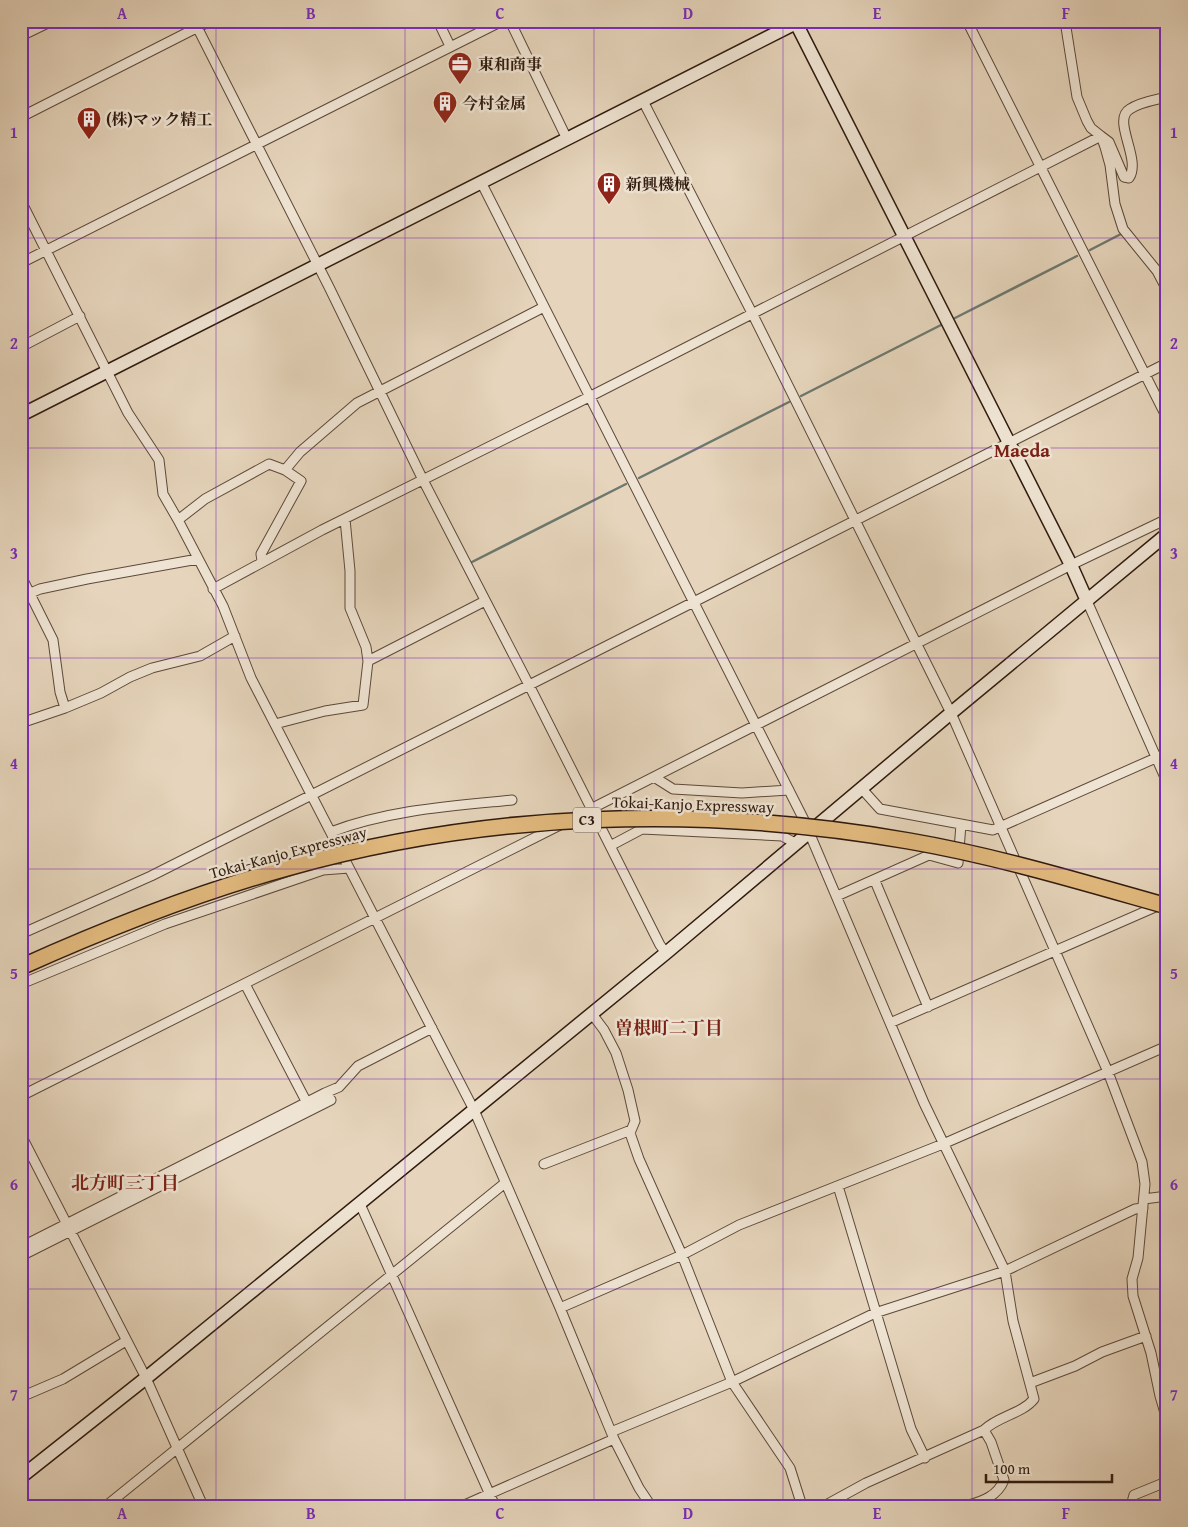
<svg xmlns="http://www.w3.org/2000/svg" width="1188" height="1527" font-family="'Gentium Book Plus','Noto Serif JP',serif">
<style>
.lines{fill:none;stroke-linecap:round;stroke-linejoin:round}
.stream{stroke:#6d796f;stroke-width:2.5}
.street-casing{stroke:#5d493a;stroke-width:11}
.secondary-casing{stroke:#2f1a0e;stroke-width:15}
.street{stroke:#efe4d3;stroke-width:9}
.secondary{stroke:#efe4d3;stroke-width:12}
.highway-bridge-casing{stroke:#2f1a0e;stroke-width:18;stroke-linecap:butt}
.highway-bridge{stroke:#e3ba7e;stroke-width:15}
.grid{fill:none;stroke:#7b2cbf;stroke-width:1;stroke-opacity:0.55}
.labels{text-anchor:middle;stroke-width:5;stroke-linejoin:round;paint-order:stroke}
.shield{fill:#efe4d3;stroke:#695749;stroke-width:1}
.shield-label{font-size:15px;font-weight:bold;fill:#2f1a0e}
.poi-label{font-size:16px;font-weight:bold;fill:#2f1a0e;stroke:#efe4d3;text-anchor:start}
.street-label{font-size:16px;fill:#2f1a0e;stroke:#efe4d3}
.neighbourhood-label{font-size:18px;font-weight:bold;fill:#7a1f14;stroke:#efe4d3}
.quarter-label{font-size:19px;font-weight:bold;fill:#7a1f14;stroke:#efe4d3}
.neatline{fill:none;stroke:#7b2cbf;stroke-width:2}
.grid-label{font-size:16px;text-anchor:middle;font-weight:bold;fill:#7b2cbf}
</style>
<rect width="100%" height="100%" fill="#e6d5bc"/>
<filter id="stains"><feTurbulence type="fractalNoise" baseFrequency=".004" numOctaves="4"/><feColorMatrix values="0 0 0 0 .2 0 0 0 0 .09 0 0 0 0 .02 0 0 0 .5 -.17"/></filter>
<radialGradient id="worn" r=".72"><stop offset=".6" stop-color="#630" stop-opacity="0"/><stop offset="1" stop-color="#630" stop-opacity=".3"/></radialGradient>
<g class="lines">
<!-- stream -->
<path class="stream" d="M 1090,250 L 1121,234
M 955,318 L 1077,256
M 801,396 L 941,325
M 639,478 L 789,402
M 472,562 L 626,484"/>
<defs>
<path id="street" d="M 194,21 L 329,287 L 423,480 L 529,685 L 660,945 L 666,953
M 438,21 L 450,46
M 510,21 L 567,139
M 967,21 L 1167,418
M 1065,21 L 1077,97 L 1087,121 L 1091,128 L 1101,136 L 1105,147 L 1110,165 L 1115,204 L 1123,229 L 1157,271 L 1167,290
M 21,36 L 52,21
M 643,101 L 752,313 L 951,713 L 1108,1072 L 1142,1162 L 1145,1184 L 1138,1258 L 1132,1279 L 1133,1296 L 1151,1353 L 1160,1396 L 1167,1420
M 21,117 L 210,21
M 481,182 L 803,818 L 924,1103 L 1005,1271 L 1013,1321 L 1034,1399 C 1022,1414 998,1416 984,1430 L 866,1483 L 824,1506
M 21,201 L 128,413 L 159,460 L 163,494 L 178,520 L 223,606 L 251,678 L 474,1110 L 560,1308 L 614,1439 L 639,1488 L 651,1506
M 21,263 L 502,21
M 21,347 L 80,316
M 345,519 L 350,571 L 350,608 L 366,647 L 368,661
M 178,520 L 205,499 L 269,464 L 285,470
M 262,561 L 261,554 L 301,481 L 285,470 L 300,452 L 357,403 L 544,307
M 21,576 L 53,640 L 60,692 L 65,708
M 213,589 L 322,530 L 589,397 L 1101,136 L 1109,142 L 1124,177 L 1129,178 C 1142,159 1111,120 1130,109 C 1140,102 1155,100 1167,97
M 21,597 L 40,589 L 87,579 L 198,559
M 1087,601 L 1167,782
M 21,723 L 65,708 L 101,693 L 130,677 L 152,668 L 200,656 L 235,636
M 275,724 L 325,711 L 363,705 L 368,661 L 485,601
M 654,777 L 673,789 L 742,793 L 789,790
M 862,789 L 880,809 L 993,830 L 1167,753
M 573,818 L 1071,565 L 1167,519
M 331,832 C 388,810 451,806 512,800
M 610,846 L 642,829 L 782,836 L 797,844
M 875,881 L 928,1007
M 837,896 L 929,855 L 958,863 L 961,824
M 21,934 L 151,876 L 1167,363
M 21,984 L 165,924 L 323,870 L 349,868
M 245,984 L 307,1103
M 592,1014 L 604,1030 L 616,1053 L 628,1090 L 635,1121 L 630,1133 L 639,1159 L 682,1255 L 732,1382 L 790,1468 L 802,1506
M 890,1023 L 1160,905
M 21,1096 L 560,825
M 21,1135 L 146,1378 L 203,1506
M 544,1164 L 631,1130
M 838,1186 L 911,1429 L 925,1458
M 1144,1199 L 1167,1196
M 360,1204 L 495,1506
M 21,1247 L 325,1093
M 21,1256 L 331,1100 L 325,1093 L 339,1087 L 358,1066 L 432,1028
M 560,1308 L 682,1255 L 739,1225 L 943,1144 L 1167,1046
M 1030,1383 L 1075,1366 L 1102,1352 L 1146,1336
M 21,1397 L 63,1379 L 126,1341
M 611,1432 L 732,1382 L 875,1313 L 1005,1271 L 1135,1209 L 1143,1208
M 106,1506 L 505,1183
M 462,1506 L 614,1439
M 966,1506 C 982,1501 997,1497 1004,1480 L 991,1442 L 984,1430
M 1131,1506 L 1134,1495 L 1161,1484 L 1167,1480"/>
<path id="secondary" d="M 795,21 L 1071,565 L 1087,601
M 21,415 L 800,21
M 21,1477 L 146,1378 L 666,953 L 951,713 L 1167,534"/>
</defs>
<!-- street casing -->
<use href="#street" class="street-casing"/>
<!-- secondary casing -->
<use href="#secondary" class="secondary-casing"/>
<!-- street -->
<use href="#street" class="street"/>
<!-- secondary -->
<use href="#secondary" class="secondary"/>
<defs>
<path id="highway-bridge" d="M 21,967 C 108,928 196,893 287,868 C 489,811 703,805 909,841 C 996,856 1082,882 1167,906"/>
</defs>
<!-- highway-bridge casing -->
<use href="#highway-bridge" class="highway-bridge-casing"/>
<!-- highway-bridge -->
<use href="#highway-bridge" class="highway-bridge"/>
</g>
<!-- grid -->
<path class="grid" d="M 216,21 L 216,1506M 405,21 L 405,1506M 594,21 L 594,1506M 783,21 L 783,1506M 972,21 L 972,1506M 21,238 L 1167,238M 21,448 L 1167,448M 21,658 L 1167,658M 21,869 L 1167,869M 21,1079 L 1167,1079M 21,1289 L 1167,1289"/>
<!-- icons -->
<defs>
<symbol id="office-pin" viewBox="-11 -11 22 30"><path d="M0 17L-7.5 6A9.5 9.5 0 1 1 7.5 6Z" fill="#8f2418" stroke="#efe4d3"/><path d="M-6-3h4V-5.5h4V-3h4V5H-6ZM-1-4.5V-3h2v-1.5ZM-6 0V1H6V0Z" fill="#fff"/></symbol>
<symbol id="building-pin" viewBox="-11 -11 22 30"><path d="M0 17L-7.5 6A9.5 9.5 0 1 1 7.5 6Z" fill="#8f2418" stroke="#efe4d3"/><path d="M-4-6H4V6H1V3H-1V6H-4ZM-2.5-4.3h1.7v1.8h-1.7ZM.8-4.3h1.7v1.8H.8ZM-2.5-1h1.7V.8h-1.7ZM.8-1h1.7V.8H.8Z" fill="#fff"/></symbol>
</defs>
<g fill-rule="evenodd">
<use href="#office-pin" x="446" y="50" width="28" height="38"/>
<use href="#building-pin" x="431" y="89" width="28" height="38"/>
<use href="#building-pin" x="75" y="105" width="28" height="38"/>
<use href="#building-pin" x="595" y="170" width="28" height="38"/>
</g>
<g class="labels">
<!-- shield labels -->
<rect class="shield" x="573" y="807.5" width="28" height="25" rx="4"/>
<g class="shield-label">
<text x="587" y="825">C3</text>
</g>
<!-- poi labels -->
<g class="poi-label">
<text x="478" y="70">東和商事</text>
<text x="462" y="109">今村金属</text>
<text x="106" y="125">(株)マック精工</text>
<text x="626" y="190">新興機械</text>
</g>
<!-- street labels -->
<g class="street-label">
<text transform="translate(693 804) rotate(2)" y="6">Tokai-Kanjo Expressway</text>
<text transform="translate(288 852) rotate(-15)" y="6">Tokai-Kanjo Expressway</text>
</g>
<!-- neighbourhood labels -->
<g class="neighbourhood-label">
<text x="669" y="1034">曽根町二丁目</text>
<text x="125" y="1189">北方町三丁目</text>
</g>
<!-- quarter labels -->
<g class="quarter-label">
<text x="1022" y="457">Maeda</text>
</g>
</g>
<!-- margin -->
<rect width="1188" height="1527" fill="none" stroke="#e6d5bc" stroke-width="55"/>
<!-- scale -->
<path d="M986 1474v8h126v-8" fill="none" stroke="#2f1a0e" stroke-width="2.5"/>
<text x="993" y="1474" font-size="15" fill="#2f1a0e" stroke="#efe4d3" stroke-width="4" paint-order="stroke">100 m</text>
<rect x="28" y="28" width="1132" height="1472" class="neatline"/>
<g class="grid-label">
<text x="122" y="19">A</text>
<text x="311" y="19">B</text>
<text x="500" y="19">C</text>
<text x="688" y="19">D</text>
<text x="877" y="19">E</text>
<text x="1066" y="19">F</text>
<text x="14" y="138">1</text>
<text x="1174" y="138">1</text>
<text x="14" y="349">2</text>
<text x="1174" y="349">2</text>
<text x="14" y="559">3</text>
<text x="1174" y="559">3</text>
<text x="14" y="769">4</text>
<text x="1174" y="769">4</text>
<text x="14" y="979">5</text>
<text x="1174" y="979">5</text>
<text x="14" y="1190">6</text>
<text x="1174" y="1190">6</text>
<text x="14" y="1400">7</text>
<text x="1174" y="1400">7</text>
<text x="122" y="1519">A</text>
<text x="311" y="1519">B</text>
<text x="500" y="1519">C</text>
<text x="688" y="1519">D</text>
<text x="877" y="1519">E</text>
<text x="1066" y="1519">F</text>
</g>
<rect width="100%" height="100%" filter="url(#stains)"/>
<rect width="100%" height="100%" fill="url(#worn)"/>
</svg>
